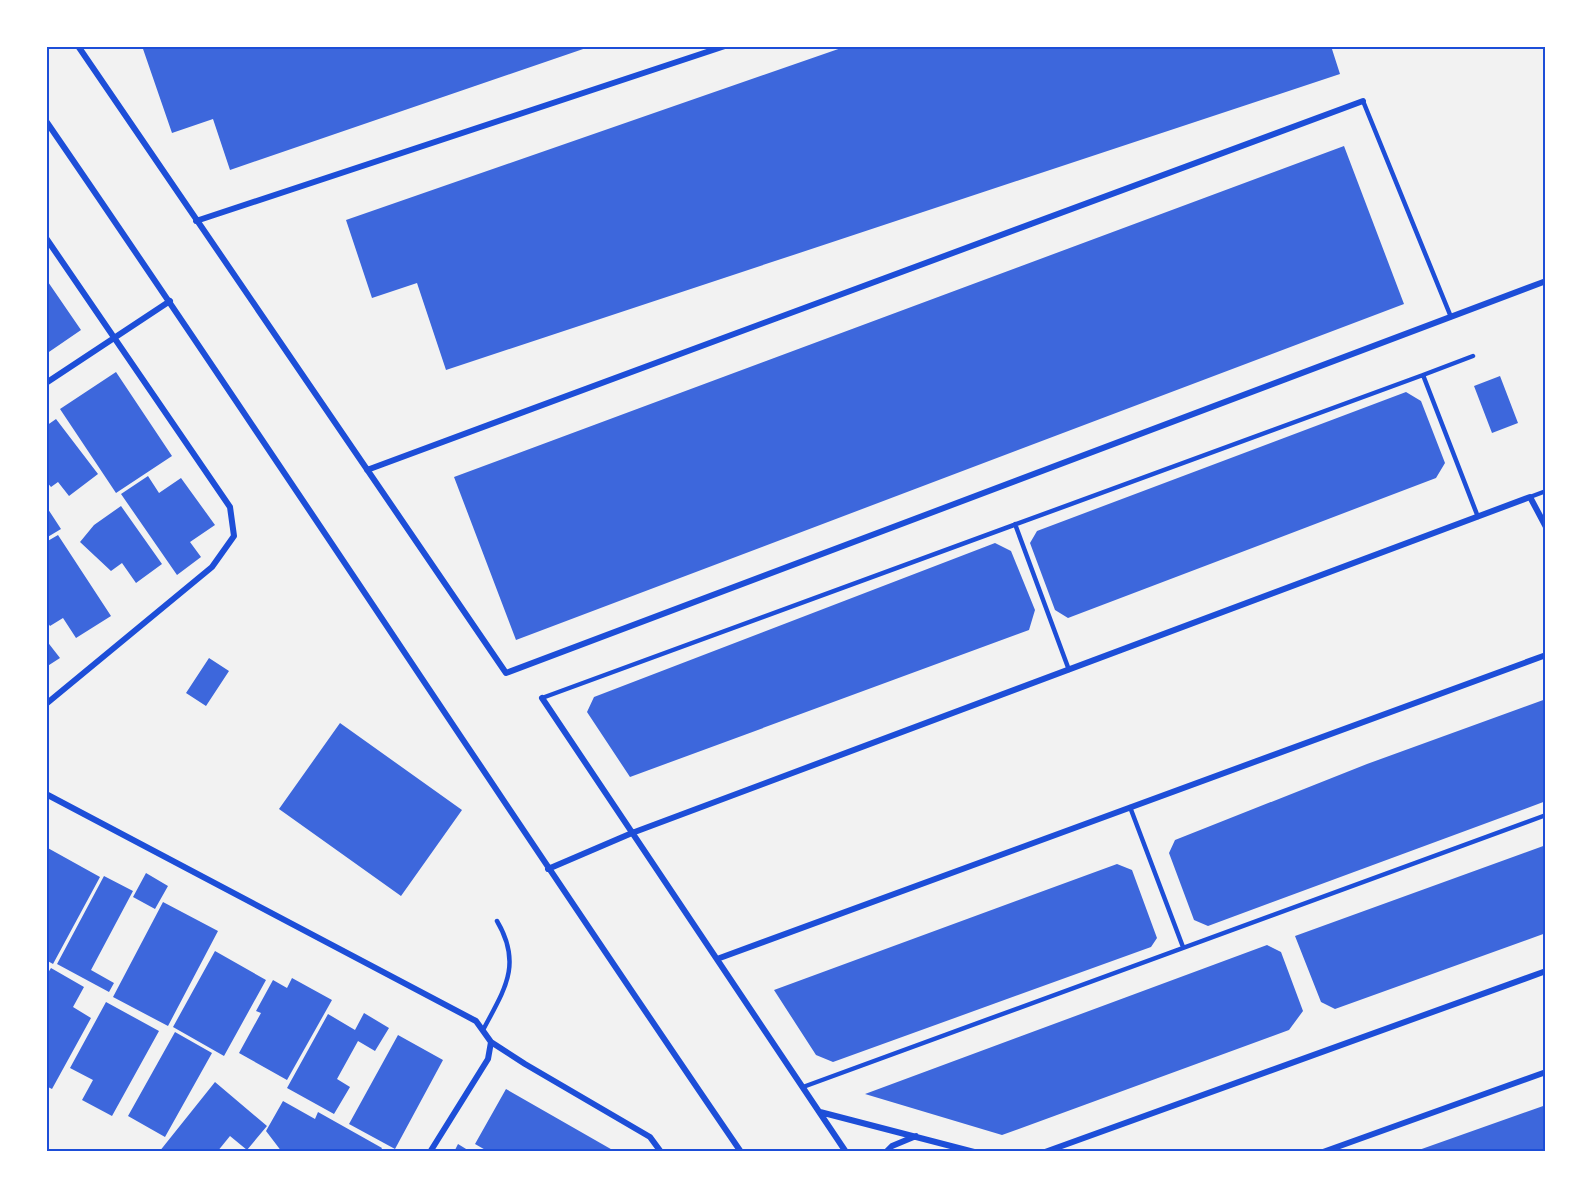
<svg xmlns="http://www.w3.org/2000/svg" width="1592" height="1198" font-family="'Exo 2',sans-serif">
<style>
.building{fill:#3d67dc}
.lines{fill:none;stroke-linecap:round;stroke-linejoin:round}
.service{stroke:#1d4ed8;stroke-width:4.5}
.minor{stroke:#1d4ed8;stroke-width:6}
.neatline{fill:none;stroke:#1d4ed8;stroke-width:2}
</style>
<rect width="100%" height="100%" fill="#f2f2f2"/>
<!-- building -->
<path class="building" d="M 142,46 L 589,46 L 589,47 L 230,170 L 213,119 L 172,133 Z
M 847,46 L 1331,46 L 1340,74 L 446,370 L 417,283 L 372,298 L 346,220 Z
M 1344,146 L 1404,304 L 516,640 L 454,477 Z
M 46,279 L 81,330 L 46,354 Z
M 116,372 L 172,456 L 116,493 L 60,409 Z
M 1500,376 L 1518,423 L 1492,433 L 1474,386 Z
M 1406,392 L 1421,401 L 1445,463 L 1436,478 L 1068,618 L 1055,610 L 1030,543 L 1037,531 Z
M 56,419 L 98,474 L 69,496 L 58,482 L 51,487 L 46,481 L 46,426 Z
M 148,476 L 159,493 L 181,478 L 215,525 L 190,542 L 201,557 L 177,575 L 121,494 Z
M 46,506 L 61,529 L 46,538 Z
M 121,506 L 162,564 L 136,583 L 122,563 L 111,571 L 80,542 L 94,525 Z
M 58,535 L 111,616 L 76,638 L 63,618 L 50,626 L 46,620 L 46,542 Z
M 995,543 L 1011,551 L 1035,610 L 1029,630 L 630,777 L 587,712 L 594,697 Z
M 46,640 L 60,658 L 46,667 Z
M 209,658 L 229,671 L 206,706 L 186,693 Z
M 1546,699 L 1546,801 L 1208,926 L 1194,920 L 1169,853 L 1175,840 L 1367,764 Z
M 340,723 L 462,810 L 401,896 L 279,809 Z
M 1546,845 L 1546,933 L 1335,1009 L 1321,1002 L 1295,936 Z
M 46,847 L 100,877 L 53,964 L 46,960 Z
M 1117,864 L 1132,870 L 1157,938 L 1151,947 L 833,1062 L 816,1055 L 774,990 Z
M 146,873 L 168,886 L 155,909 L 133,897 Z
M 104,876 L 133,891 L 91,970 L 114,983 L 109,992 L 57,964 Z
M 163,902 L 218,931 L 168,1026 L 113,997 Z
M 1267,945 L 1281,952 L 1303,1011 L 1289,1030 L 1002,1135 L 865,1094 Z
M 215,951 L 266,980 L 224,1056 L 173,1027 Z
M 51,968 L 84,987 L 73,1007 L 91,1018 L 52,1089 L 46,1086 L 46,976 Z
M 292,978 L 332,1000 L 287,1080 L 239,1053 L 261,1013 L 256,1011 L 273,980 L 287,988 Z
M 106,1002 L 159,1031 L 112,1116 L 82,1100 L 93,1080 L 70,1068 Z
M 364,1013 L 389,1028 L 375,1051 L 358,1041 L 337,1079 L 350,1087 L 334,1114 L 287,1088 L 328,1014 L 355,1030 Z
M 175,1032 L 212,1053 L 165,1137 L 128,1116 Z
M 398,1035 L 443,1060 L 395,1149 L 349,1124 Z
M 215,1082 L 267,1126 L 247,1150 L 230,1136 L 217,1152 L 159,1152 Z
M 506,1089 L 616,1152 L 489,1152 L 475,1144 Z
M 283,1101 L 315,1119 L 318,1112 L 382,1148 L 380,1152 L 282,1152 L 266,1131 Z
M 1546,1105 L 1546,1152 L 1416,1152 L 1416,1151 Z
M 458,1144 L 471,1152 L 454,1152 Z"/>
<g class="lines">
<!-- service -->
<path class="service" d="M 1363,101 L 1451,317
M 1423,375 L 1473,356
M 1530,497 L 1546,491
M 1015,524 L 1069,670
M 542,698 L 1423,375 L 1478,517
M 1130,807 L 1183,947
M 483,1030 C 504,990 523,965 497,921
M 803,1087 L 1546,815"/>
<!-- minor -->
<path class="minor" d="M 78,46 L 506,673 L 1546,281
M 46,121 C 281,463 507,810 741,1152
M 196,221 L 725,46
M 46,238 L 230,507 L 234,536 L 212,567 L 46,704
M 46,383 L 170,301
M 367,470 L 1363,101
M 542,698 L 846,1152
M 46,794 L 476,1021 L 491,1042 L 525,1064 L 650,1137 L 661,1152
M 548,869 L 632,833 L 1530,497 L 1546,527
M 717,959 L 1546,655
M 820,1112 L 974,1152
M 430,1152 L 488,1059 L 491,1042
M 886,1152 L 892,1146 L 916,1136
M 1045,1152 L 1546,971
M 1323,1152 L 1546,1072"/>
</g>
<!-- border -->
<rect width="1592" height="1198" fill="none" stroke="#ffffff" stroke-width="96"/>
<rect x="48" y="48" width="1496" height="1102" class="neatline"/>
</svg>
